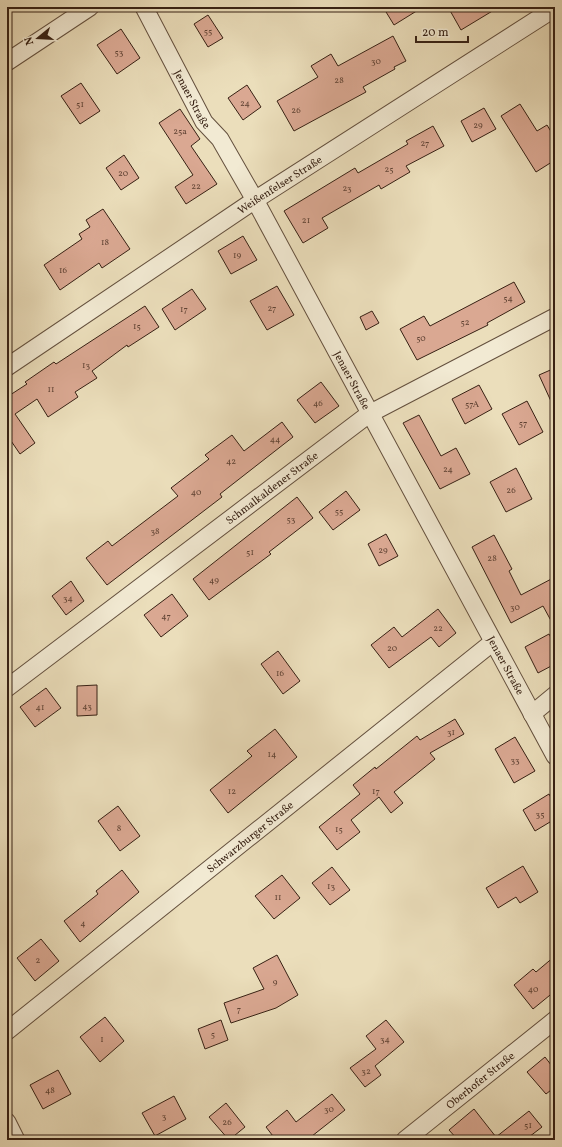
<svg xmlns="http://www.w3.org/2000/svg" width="562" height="1147" font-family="Vollkorn,serif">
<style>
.building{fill:#daa892;stroke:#372114}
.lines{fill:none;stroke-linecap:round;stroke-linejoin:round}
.minor-casing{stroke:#64503e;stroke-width:19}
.minor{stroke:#f2ead3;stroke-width:17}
.labels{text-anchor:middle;stroke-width:3.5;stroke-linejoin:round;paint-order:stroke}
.number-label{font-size:9px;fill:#604334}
.street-label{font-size:11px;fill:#372114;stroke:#f2ead3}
</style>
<rect width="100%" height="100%" fill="#ebdebb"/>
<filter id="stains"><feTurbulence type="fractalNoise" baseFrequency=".005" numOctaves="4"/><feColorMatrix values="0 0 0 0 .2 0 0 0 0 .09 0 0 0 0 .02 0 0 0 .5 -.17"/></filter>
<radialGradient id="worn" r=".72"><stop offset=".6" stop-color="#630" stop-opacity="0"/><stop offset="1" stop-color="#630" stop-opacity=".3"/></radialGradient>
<!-- building -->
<path class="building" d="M 383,7 L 423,7 L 394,25 Z
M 448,7 L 499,7 L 461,30 Z
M 208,15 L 223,38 L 208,47 L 194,24 Z
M 121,29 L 140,58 L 117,74 L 97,45 Z
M 393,36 L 406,61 L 394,67 L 395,69 L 363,87 L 366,92 L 294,131 L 277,101 L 318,77 L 311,66 L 331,54 L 338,66 Z
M 81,83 L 100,111 L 80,124 L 61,96 Z
M 247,85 L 261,107 L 243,120 L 228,98 Z
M 520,104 L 537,131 L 547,125 L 555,138 L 555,160 L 536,172 L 501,116 Z
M 484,108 L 496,129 L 472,142 L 461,121 Z
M 180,109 L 200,139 L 191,146 L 217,184 L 186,204 L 175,187 L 193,175 L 159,123 Z
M 433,126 L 444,146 L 406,166 L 410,172 L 381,189 L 379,185 L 322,218 L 328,228 L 303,243 L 284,211 L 355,168 L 358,173 L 408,144 L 406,141 Z
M 124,155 L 139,178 L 121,190 L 106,168 Z
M 103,209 L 130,249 L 102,268 L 99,263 L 60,290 L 44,265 L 82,239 L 79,234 L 90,227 L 86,220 Z
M 243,236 L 257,260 L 231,274 L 218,251 Z
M 514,282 L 525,302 L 487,323 L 488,325 L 417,360 L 400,329 L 424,316 L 430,326 Z
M 277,286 L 294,315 L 267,330 L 250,301 Z
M 192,289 L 206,309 L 175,330 L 162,309 Z
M 145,306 L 159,327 L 128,347 L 127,345 L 92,371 L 97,378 L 75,392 L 78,397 L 48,417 L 37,399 L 15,414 L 35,443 L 20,454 L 7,435 L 7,397 L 27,384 L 25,382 L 54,362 L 56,364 Z
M 372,311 L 379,323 L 366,330 L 360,317 Z
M 555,368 L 555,410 L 539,375 Z
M 321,382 L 339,406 L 315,423 L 297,400 Z
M 479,385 L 492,409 L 465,424 L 452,399 Z
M 527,401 L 543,432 L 519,445 L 502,414 Z
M 419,415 L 441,456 L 456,448 L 470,474 L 440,489 L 403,423 Z
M 282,422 L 293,437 L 220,494 L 222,497 L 107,585 L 86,558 L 108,541 L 112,546 L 178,496 L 171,488 L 209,459 L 205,455 L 232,435 L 244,451 Z
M 516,468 L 532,499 L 506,512 L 490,482 Z
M 346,491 L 360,510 L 333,530 L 319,512 Z
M 297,497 L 313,518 L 269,552 L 271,554 L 209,600 L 193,579 Z
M 386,534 L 398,556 L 379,566 L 368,544 Z
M 494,535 L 512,569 L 509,571 L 521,595 L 555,577 L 555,628 L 543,606 L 511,623 L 472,547 Z
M 71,581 L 84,601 L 66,615 L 52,596 Z
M 172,594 L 188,616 L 161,637 L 144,615 Z
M 438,609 L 456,633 L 439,647 L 431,637 L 389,668 L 371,645 L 394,627 L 402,637 Z
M 549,634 L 555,645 L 555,664 L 538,673 L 525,647 Z
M 278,651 L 300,681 L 283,694 L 261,664 Z
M 97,685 L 97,715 L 77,716 L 77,686 Z
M 46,688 L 61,708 L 35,727 L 20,707 Z
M 455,719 L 464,734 L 430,753 L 435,759 L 394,792 L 403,803 L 391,813 L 379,797 L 351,820 L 360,832 L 337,850 L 319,827 L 360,794 L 353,785 L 375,767 L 376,769 L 417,736 L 420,740 Z
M 275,729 L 297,757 L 228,813 L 210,790 L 252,756 L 247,751 Z
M 515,737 L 535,771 L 514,783 L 495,749 Z
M 549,794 L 555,805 L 555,819 L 535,831 L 523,810 Z
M 118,806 L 140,836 L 120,851 L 98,821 Z
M 523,866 L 538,892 L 520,903 L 516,897 L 498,908 L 486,888 Z
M 332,867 L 350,890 L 330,905 L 312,883 Z
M 122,870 L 139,892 L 80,942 L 64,921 L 98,894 L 96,891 Z
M 282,875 L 300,898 L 274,919 L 255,896 Z
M 41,939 L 59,961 L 35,981 L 17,958 Z
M 277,955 L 298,995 L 276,1008 L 231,1023 L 224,1003 L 264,989 L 253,968 Z
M 555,956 L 555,991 L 533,1009 L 514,985 L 533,969 L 536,972 Z
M 105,1017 L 124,1041 L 100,1062 L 80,1037 Z
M 221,1020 L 228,1040 L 205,1049 L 198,1029 Z
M 386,1020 L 404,1042 L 375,1066 L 381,1075 L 365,1087 L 350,1068 L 376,1049 L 366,1036 Z
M 545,1057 L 555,1070 L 555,1087 L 546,1094 L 527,1072 Z
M 58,1070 L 71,1094 L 43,1109 L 30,1085 Z
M 332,1094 L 345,1110 L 307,1140 L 276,1140 L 266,1127 L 287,1110 L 296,1122 Z
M 174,1096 L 186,1119 L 155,1136 L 142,1113 Z
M 226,1103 L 245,1127 L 229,1140 L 209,1117 Z
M 474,1109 L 496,1137 L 529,1111 L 542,1127 L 525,1140 L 458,1140 L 449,1130 Z"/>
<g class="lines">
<defs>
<g id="minor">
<path id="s1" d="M 144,7 L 204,122 L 220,139 L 255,200 L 555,756"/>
<path d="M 7,62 L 90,7"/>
<path id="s2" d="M 7,367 L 255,200 L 555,8"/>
<path id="s3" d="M 7,688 L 369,414 L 555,317"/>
<path d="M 532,714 L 555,695"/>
<path id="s4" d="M 7,1031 L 493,642"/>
<path d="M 7,1122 L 16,1140"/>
<path id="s5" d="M 405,1140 L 555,1020"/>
</g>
</defs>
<!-- minor casing -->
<use href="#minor" class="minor-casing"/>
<!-- minor -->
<use href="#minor" class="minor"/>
</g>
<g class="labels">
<!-- number labels -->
<g class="number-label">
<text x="208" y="34">55</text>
<text x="119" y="55">53</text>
<text x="376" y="64">30</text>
<text x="339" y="83">28</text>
<text x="245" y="106">24</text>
<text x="80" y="107">51</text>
<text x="296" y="113">26</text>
<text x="478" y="128">29</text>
<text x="180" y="134">25a</text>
<text x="425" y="146">27</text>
<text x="389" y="172">25</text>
<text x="123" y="176">20</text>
<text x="196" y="189">22</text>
<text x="347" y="191">23</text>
<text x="306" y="223">21</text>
<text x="105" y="245">18</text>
<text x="237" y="258">19</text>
<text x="63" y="273">16</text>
<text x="508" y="301">54</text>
<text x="272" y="311">27</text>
<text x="184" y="312">17</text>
<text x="465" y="325">52</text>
<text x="137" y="329">15</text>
<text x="421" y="341">50</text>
<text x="86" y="368">13</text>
<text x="51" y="392">11</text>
<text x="318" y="406">46</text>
<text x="472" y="407">57A</text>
<text x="523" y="426">57</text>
<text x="275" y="442">44</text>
<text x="231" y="464">42</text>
<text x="448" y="472">24</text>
<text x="511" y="493">26</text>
<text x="196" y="495">40</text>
<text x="339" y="514">55</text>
<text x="291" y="522">53</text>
<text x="155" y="534">38</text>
<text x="383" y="553">29</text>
<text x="250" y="555">51</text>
<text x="492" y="561">28</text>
<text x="214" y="583">49</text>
<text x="68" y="601">34</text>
<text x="515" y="610">30</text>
<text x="166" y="619">47</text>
<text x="438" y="631">22</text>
<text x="392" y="651">20</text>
<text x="280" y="676">16</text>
<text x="87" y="709">43</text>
<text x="40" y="710">41</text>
<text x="451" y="735">31</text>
<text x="272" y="757">14</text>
<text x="515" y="763">33</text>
<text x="232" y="794">12</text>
<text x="376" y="794">17</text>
<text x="540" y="817">35</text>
<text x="119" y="831">8</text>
<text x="339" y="832">15</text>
<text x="331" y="889">13</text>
<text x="278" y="900">11</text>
<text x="83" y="926">4</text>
<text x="38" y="963">2</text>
<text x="275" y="985">9</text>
<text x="533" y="992">40</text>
<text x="239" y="1012">7</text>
<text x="213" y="1037">5</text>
<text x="102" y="1042">1</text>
<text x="385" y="1042">34</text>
<text x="366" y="1074">32</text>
<text x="50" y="1093">48</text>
<text x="329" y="1112">30</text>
<text x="164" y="1119">3</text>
<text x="227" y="1125">26</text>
<text x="528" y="1128">51</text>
</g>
<!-- street labels -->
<g class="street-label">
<text dy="4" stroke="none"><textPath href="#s1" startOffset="104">Jenaer Straße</textPath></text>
<text dy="4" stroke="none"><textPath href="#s2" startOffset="328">Weißenfelser Straße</textPath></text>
<text dy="4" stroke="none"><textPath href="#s1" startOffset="428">Jenaer Straße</textPath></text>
<text dy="4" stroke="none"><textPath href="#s3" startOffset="332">Schmalkaldener Straße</textPath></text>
<text dy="4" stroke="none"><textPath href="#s1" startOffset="752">Jenaer Straße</textPath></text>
<text dy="4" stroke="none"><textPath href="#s4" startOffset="311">Schwarzburger Straße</textPath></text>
<text dy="4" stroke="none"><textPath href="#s5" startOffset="96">Oberhofer Straße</textPath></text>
</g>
</g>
<!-- margin -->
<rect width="562" height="1147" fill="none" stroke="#ebdebb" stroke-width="24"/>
<rect x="8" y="8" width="546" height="1131" fill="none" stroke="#372114" stroke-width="2"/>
<rect x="12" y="12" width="538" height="1123" fill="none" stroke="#372114"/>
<!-- north arrow -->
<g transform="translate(38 38) rotate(252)" stroke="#f2ead3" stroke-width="3" paint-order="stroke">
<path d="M0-3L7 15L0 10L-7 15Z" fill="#372114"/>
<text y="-6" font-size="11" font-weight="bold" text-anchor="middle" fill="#372114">N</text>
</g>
<!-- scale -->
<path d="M416 36v6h52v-6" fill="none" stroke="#372114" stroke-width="2"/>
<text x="422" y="36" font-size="12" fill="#372114" stroke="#f2ead3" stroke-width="3" paint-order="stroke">20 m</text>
<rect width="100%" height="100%" filter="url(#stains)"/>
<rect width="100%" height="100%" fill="url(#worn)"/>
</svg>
